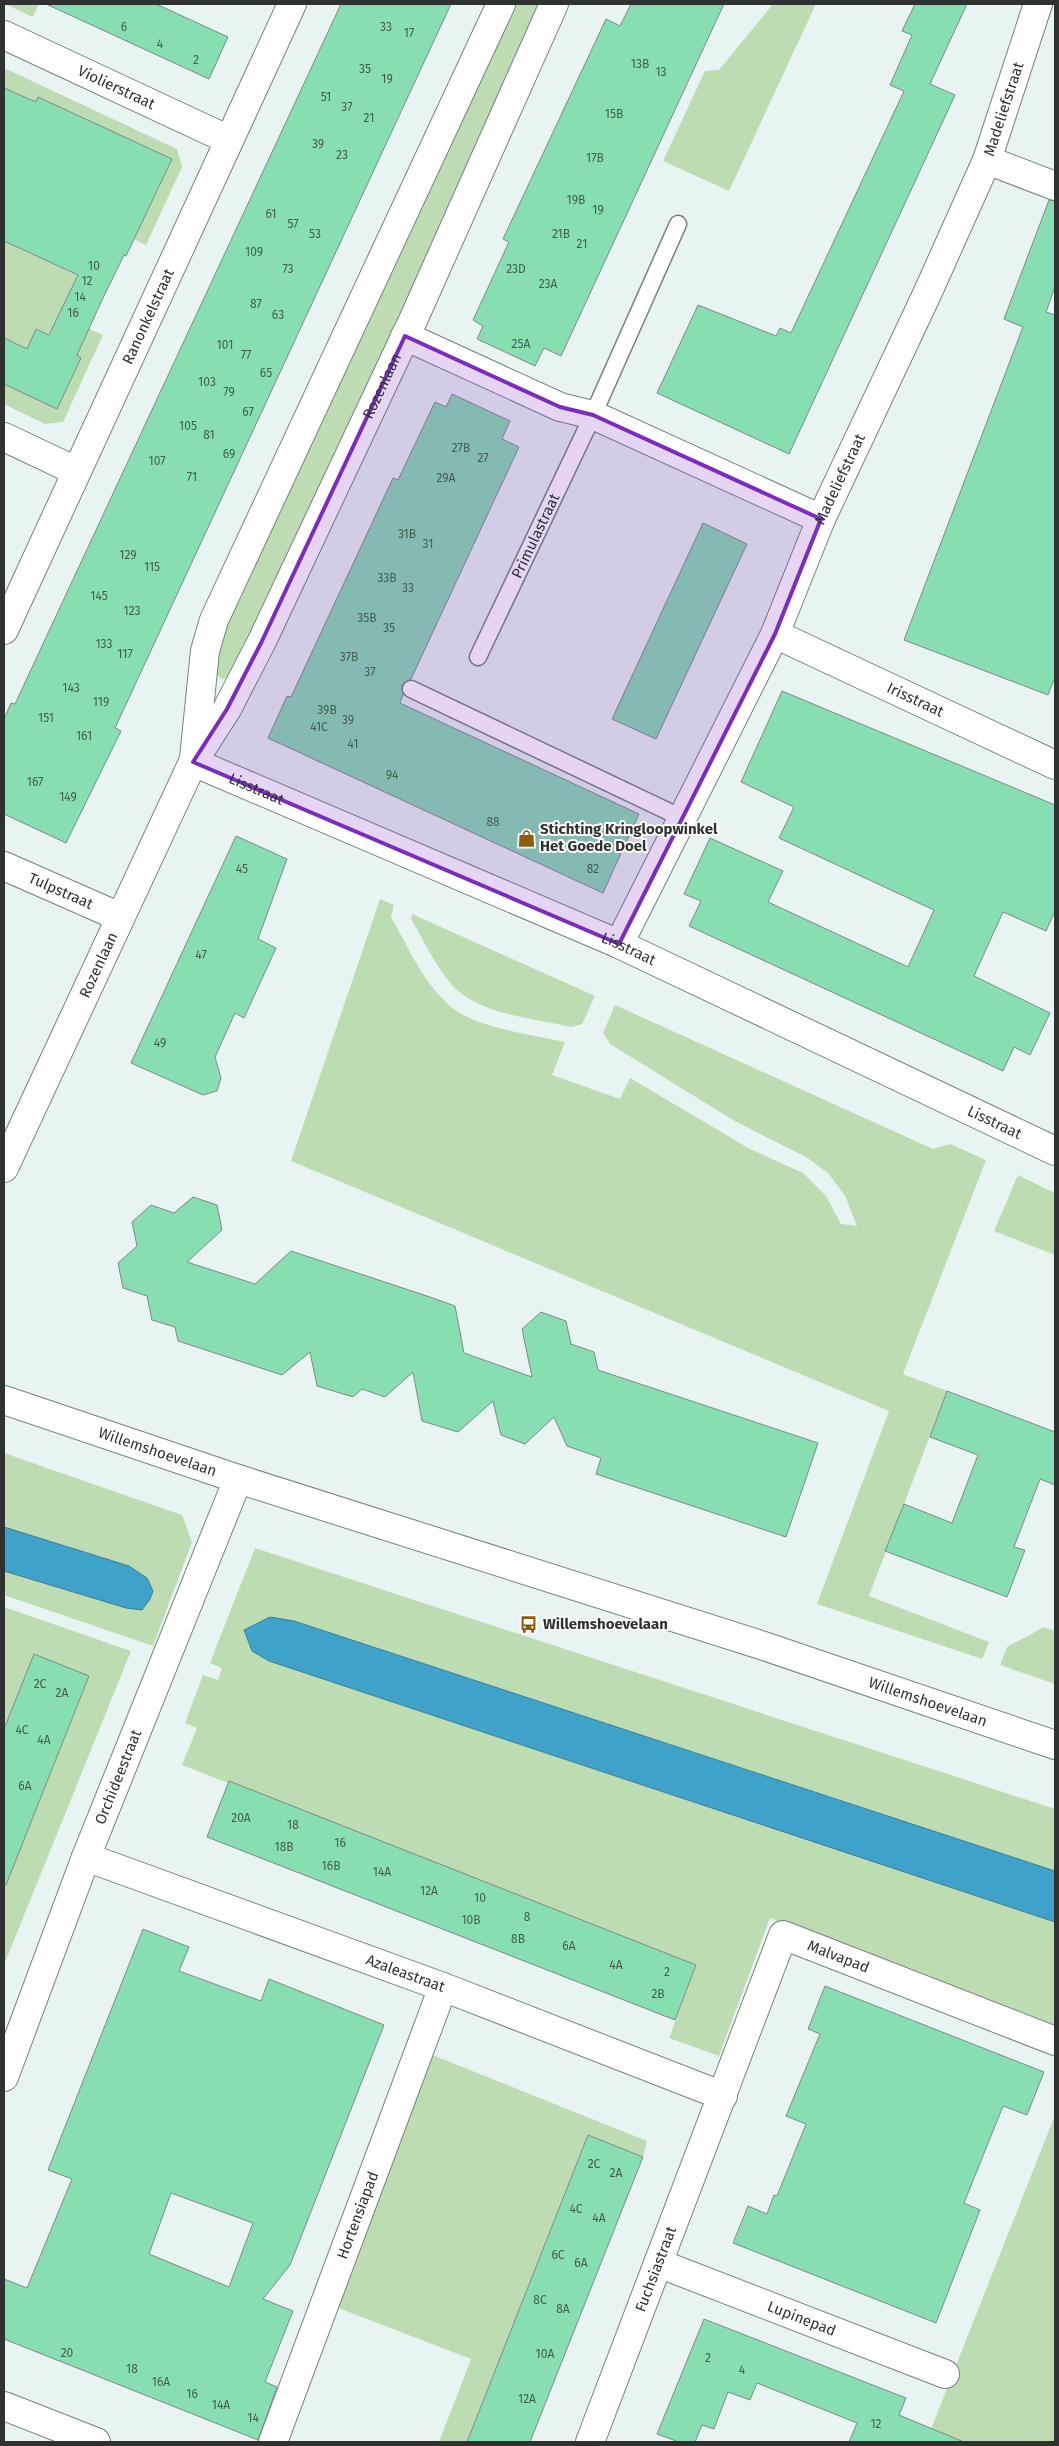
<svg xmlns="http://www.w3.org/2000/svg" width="1059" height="2446" font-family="'Fira Sans',sans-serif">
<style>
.green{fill:#bedcb1}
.water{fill:#3ea2c9;stroke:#39809b}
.building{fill:#87deb0;stroke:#818a85;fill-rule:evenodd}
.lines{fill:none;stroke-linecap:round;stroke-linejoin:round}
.lane-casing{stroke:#76817f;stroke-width:19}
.street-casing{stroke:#76817f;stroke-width:30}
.secondary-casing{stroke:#76817f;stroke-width:30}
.lane{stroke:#fff;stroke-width:16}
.street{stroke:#fff;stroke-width:28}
.secondary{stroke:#fff;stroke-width:28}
.marked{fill:#7b2cbf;fill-opacity:0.2;stroke:#7b2cbf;stroke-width:4;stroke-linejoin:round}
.labels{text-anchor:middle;stroke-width:4;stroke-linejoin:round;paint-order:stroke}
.number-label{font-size:12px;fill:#445d51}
.street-label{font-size:15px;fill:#2e3231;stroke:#fff}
.poi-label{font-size:15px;font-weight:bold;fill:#2e3231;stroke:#fff;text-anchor:start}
</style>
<rect width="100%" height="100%" fill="#e8f4f2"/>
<!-- green -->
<path class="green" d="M 5,4 L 39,4 L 33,17 Z
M 514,4 L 543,4 L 236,671 L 231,678 L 222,679 L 216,673 L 223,629 Z
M 773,4 L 816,4 L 729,191 L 663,161 L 705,71 L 719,70 Z
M 4,68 L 177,149 L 182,167 L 146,245 L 100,222 L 14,160 L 4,155 L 4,99 L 8,90 L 4,88 Z
M 16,213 L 24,224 L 14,246 L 32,255 L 43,233 L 56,239 L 46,260 L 72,273 L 88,253 L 60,315 L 103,335 L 63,422 L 45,424 L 4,404 L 4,384 L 57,408 L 81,358 L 48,341 L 50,335 L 37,329 L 27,349 L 4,338 L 4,239 Z
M 380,899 L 394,905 L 391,917 C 409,948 425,987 454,1009 C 478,1028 534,1035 565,1042 L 552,1075 L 620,1099 L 630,1078 L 750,1149 L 803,1173 L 826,1196 L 841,1224 L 857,1226 L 845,1196 L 828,1173 L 806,1157 L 733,1120 L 610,1044 L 603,1033 L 615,1005 L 933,1149 L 950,1144 L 986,1160 L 903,1374 L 947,1391 L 869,1596 L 989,1642 L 982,1659 L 817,1604 L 889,1411 L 291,1161 Z
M 412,914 L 595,996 L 582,1024 L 571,1027 C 531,1018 472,1014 447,979 C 433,961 423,939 411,919 Z
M 1018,1175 L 1055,1193 L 1055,1255 L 994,1231 Z
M 4,1453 L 182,1515 L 192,1542 L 153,1646 L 4,1595 L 4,1571 L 127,1608 L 142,1610 L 129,1566 L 4,1527 Z
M 255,1548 L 1055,1809 L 1055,1871 L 294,1621 L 269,1661 L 1055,1922 L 1055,2030 L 770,1918 L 719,2056 L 669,2038 L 696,1965 L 182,1765 L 197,1728 L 185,1723 L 203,1675 L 218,1680 L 222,1668 L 210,1663 Z
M 4,1607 L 131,1651 L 4,1965 Z
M 1044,1627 L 1055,1631 L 1055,1684 L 1000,1665 L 1007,1647 Z
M 430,2054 L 647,2141 L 643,2157 L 588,2135 L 467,2442 L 439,2442 L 471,2359 L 333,2306 Z
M 1055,2115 L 1055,2442 L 926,2442 L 931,2429 Z"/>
<!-- water -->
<path class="water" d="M 4,1527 L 129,1566 L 147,1578 L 153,1591 L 150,1599 L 142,1610 L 126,1608 L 4,1571 Z
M 270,1617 L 294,1621 L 1055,1871 L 1055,1922 L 269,1661 L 252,1651 L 244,1630 Z"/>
<!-- building -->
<path class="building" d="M 46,4 L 156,4 L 228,37 L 209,79 Z
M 341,4 L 451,4 L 115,728 L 121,731 L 66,843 L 4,814 L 4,719 L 11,703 L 15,704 Z
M 631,4 L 724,4 L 561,356 L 544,348 L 535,366 L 477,339 L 483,326 L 473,320 L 509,242 L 503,239 L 606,19 L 620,26 Z
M 915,4 L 967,4 L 930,84 L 955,95 L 789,454 L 657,393 L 698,305 L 776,336 L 780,328 L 791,333 L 904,91 L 890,85 L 912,35 L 902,31 Z
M 4,88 L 36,102 L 38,97 L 172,159 L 126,256 L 124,255 L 103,298 L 77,355 L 81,358 L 57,409 L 4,384 L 4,338 L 27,349 L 36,329 L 49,335 L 78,275 L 4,241 Z
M 1049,200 L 1055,201 L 1055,287 L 1046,312 L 1055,315 L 1055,677 L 1048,695 L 904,640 L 1023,327 L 1004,319 Z
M 452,394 L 510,421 L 502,439 L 519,447 L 411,679 L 402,685 L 403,695 L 400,703 L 639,814 L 603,893 L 268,738 L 287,696 L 291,697 L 393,478 L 398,480 L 435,402 L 446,407 Z
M 703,523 L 747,544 L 656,739 L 612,719 Z
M 782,691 L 1055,805 L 1055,911 L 1046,931 L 1003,912 L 974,976 L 1050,1013 L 1030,1055 L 1014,1047 L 1003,1071 L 689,926 L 701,901 L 684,894 L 710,838 L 783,871 L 768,902 L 908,967 L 934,910 L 779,838 L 794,807 L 741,782 Z
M 236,836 L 287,859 L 258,939 L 276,948 L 244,1018 L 235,1013 L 215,1057 L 221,1078 L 217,1091 L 203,1095 L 131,1063 Z
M 193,1197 L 217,1205 L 222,1230 L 187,1262 L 255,1284 L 291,1251 L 430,1297 L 455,1306 L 464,1353 L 532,1377 L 522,1329 L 541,1312 L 566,1321 L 571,1344 L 594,1352 L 598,1370 L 818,1443 L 786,1537 L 596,1474 L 601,1458 L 567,1446 L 554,1417 L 525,1444 L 501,1435 L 493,1401 L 458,1432 L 422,1421 L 413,1372 L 385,1397 L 362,1389 L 353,1397 L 317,1386 L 310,1352 L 282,1375 L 178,1341 L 175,1327 L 152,1320 L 147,1296 L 123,1288 L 118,1263 L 137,1246 L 132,1222 L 151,1205 L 174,1213 Z
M 947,1391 L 1055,1432 L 1055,1485 L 1040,1479 L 1014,1547 L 1025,1550 L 1007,1597 L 885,1551 L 904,1504 L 952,1523 L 978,1455 L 930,1437 Z
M 34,1654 L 89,1676 L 6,1885 L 4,1885 L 4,1729 Z
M 229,1781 L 696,1965 L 675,2020 L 207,1837 Z
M 143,1929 L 189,1947 L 179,1971 L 261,2001 L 269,1979 L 384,2025 L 290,2265 L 263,2299 L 293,2311 L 265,2382 L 277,2387 L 258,2440 L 4,2339 L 4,2279 L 27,2288 L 72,2179 L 48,2170 ZM 171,2193 L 253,2223 L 229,2287 L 149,2254 Z
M 825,1986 L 1044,2072 L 1027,2115 L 1003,2106 L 964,2203 L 980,2210 L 936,2323 L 733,2243 L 748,2206 L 767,2214 L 774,2195 L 777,2196 L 806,2124 L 786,2116 L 820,2034 L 808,2029 Z
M 588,2135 L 643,2157 L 530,2442 L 467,2442 Z
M 704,2319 L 906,2398 L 899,2415 L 964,2442 L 849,2442 L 857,2423 L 757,2383 L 750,2400 L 728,2392 L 714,2429 L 702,2425 L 695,2442 L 679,2442 L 657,2434 Z"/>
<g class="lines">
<defs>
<g id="lane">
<path id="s1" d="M 478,657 L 593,415 L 678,224"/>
<path d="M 411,689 L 682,818"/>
</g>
<g id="street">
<path id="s2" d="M 4,35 L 229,140"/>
<path d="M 987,160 L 1055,186"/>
<path d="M 405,336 L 560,407 L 593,415 L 821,519"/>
<path d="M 4,437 L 76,471"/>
<path id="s3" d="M 4,630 L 292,4"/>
<path id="s4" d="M 775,634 L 1055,765"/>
<path id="s5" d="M 193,762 L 619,944 L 1055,1151"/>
<path id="s6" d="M 4,866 L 120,917"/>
<path id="s7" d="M 619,944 L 775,634 L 821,519 L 927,294 L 987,160 L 1038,4"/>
<path id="s8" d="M 86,1857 L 443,1987 L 723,2096"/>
<path id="s9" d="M 4,2077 L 86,1857 L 238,1479"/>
<path id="s10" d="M 658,2263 L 945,2374"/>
<path d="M 4,2406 L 96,2442"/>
<path id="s11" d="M 273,2442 L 443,1987"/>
<path id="s12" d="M 590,2442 L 783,1935 L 1055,2041"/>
</g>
<g id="secondary">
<path d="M 194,758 L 205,651 L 214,620 L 501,4"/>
<path id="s13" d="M 4,1168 L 193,762 L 227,709 L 262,641 L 414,318 L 554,4"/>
<path id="s14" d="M 4,1400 L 238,1479 L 764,1646 L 1055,1745"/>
</g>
</defs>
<!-- lane casing -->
<use href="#lane" class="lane-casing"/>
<!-- street casing -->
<use href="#street" class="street-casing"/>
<!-- secondary casing -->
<use href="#secondary" class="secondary-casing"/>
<!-- lane -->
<use href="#lane" class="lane"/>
<!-- street -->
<use href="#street" class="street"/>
<!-- secondary -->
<use href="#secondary" class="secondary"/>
</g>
<!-- marked area -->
<path class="marked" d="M 405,336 L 560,407 L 593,415 L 821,519 L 775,634 L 619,944 L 193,762 L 227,709 L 262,641 Z"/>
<!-- icons -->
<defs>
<symbol id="shop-bare" viewBox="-9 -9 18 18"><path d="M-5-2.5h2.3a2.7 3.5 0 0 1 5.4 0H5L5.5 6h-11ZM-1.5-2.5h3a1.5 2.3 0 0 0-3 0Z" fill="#905b10" stroke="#fff" stroke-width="2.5" paint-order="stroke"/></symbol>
<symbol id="bus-bare" viewBox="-9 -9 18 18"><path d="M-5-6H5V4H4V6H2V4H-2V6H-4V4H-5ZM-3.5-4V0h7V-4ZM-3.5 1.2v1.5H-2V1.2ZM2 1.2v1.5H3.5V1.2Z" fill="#905b10" stroke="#fff" stroke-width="2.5" paint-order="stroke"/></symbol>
</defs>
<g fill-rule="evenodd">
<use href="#shop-bare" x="514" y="826" width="25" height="25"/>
<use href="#bus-bare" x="516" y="1612" width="25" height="25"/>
</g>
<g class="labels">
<!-- number labels -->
<g class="number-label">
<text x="124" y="31">6</text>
<text x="386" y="31">33</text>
<text x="409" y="37">17</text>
<text x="160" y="48">4</text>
<text x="196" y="64">2</text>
<text x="640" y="68">13B</text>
<text x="365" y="73">35</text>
<text x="661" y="76">13</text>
<text x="387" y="83">19</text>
<text x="326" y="101">51</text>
<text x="347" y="111">37</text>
<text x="614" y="118">15B</text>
<text x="369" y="122">21</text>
<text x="318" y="148">39</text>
<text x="342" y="159">23</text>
<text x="595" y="162">17B</text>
<text x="576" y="204">19B</text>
<text x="598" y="214">19</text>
<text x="271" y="218">61</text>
<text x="293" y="228">57</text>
<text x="315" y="238">53</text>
<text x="561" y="238">21B</text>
<text x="582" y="248">21</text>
<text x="254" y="256">109</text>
<text x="94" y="270">10</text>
<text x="288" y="273">73</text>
<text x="516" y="273">23D</text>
<text x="87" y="285">12</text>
<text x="548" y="288">23A</text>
<text x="80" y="301">14</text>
<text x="256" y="308">87</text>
<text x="73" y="317">16</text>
<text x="278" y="319">63</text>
<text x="521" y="348">25A</text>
<text x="225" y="349">101</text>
<text x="246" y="359">77</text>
<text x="266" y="377">65</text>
<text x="207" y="386">103</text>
<text x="229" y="396">79</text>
<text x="248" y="416">67</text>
<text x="188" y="430">105</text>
<text x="209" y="439">81</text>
<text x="461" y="452">27B</text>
<text x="229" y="458">69</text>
<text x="483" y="462">27</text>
<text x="157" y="465">107</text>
<text x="192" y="481">71</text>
<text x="446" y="482">29A</text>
<text x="407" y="538">31B</text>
<text x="428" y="548">31</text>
<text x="128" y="559">129</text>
<text x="152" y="571">115</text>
<text x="387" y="582">33B</text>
<text x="408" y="592">33</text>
<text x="99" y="600">145</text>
<text x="132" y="615">123</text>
<text x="367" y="622">35B</text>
<text x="389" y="632">35</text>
<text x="104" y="648">133</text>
<text x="125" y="658">117</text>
<text x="349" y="661">37B</text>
<text x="370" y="676">37</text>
<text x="71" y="692">143</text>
<text x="101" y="706">119</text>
<text x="327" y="714">39B</text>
<text x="46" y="722">151</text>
<text x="348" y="724">39</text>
<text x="319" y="731">41C</text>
<text x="84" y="740">161</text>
<text x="353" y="748">41</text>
<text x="392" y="779">94</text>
<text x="35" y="786">167</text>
<text x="68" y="801">149</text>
<text x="493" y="826">88</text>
<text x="242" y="873">45</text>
<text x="593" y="873">82</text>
<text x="201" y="959">47</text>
<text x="160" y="1047">49</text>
<text x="40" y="1688">2C</text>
<text x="62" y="1697">2A</text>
<text x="22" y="1734">4C</text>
<text x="44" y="1744">4A</text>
<text x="25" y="1790">6A</text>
<text x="241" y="1822">20A</text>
<text x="293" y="1829">18</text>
<text x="340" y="1847">16</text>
<text x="284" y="1851">18B</text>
<text x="331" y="1870">16B</text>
<text x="382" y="1876">14A</text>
<text x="429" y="1895">12A</text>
<text x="480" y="1902">10</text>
<text x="527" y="1921">8</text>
<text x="471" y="1924">10B</text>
<text x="518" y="1943">8B</text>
<text x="569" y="1950">6A</text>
<text x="616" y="1969">4A</text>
<text x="667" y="1976">2</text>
<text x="658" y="1998">2B</text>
<text x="594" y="2168">2C</text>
<text x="616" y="2177">2A</text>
<text x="576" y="2213">4C</text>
<text x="599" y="2222">4A</text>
<text x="558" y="2259">6C</text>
<text x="581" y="2267">6A</text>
<text x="540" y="2304">8C</text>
<text x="563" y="2313">8A</text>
<text x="67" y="2357">20</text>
<text x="545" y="2358">10A</text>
<text x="708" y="2362">2</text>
<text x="132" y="2373">18</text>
<text x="742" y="2374">4</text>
<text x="161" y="2386">16A</text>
<text x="192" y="2398">16</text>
<text x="527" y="2403">12A</text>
<text x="221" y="2409">14A</text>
<text x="253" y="2422">14</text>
<text x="876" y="2428">12</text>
</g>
<!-- street labels -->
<g class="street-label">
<text dy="5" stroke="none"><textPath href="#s2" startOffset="124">Violierstraat</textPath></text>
<text dy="5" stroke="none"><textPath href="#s7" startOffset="920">Madeliefstraat</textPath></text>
<text dy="5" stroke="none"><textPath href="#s3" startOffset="345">Ranonkelstraat</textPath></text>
<text dy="5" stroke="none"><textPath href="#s13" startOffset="869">Rozenlaan</textPath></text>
<text dy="5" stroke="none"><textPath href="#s7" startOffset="515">Madeliefstraat</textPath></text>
<text dy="5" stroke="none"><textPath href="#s1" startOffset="134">Primulastraat</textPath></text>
<text dy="5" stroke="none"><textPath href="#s4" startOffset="155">Irisstraat</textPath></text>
<text dy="5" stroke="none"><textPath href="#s5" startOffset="69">Lisstraat</textPath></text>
<text dy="5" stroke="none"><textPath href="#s6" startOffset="62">Tulpstraat</textPath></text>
<text dy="5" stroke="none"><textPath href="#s5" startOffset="474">Lisstraat</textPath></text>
<text dy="5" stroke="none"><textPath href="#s13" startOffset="224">Rozenlaan</textPath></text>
<text dy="5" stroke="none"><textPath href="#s5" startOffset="879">Lisstraat</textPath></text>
<text dy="5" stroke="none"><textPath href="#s14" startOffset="162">Willemshoevelaan</textPath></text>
<text dy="5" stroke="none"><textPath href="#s14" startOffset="972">Willemshoevelaan</textPath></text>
<text dy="5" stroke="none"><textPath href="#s9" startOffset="321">Orchideestraat</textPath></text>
<text dy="5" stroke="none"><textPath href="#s12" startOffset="602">Malvapad</textPath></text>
<text dy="5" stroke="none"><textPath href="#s8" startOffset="340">Azaleastraat</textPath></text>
<text dy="5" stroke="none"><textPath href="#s11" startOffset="242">Hortensiapad</textPath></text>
<text dy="5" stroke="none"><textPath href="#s12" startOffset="185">Fuchsiastraat</textPath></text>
<text dy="5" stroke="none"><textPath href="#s10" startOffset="154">Lupinepad</textPath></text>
</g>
<!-- poi labels -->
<g class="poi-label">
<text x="540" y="834">Stichting Kringloopwinkel<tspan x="540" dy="17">Het Goede Doel</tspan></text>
<text x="543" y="1629">Willemshoevelaan</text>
</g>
</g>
<!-- border -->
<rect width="1059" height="2446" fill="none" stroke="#2e3231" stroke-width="10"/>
</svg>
